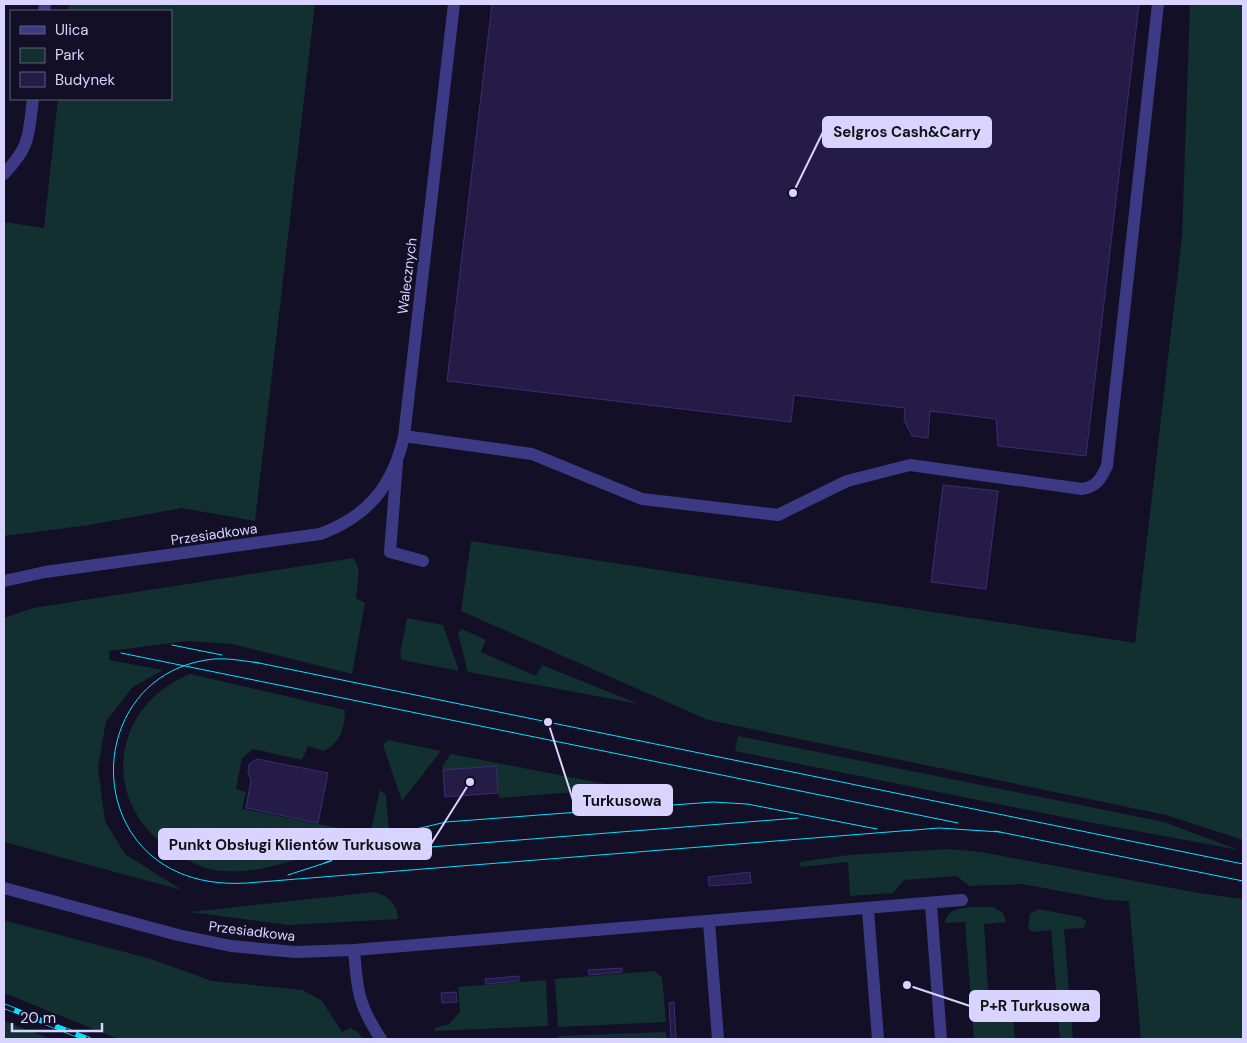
<svg xmlns="http://www.w3.org/2000/svg" width="1247" height="1043" font-family="'DM Sans',sans-serif">
<style>
.green{fill:#12302f}
.building{fill:#241b47;stroke:#3b2d73}
.lines{fill:none;stroke-linecap:round;stroke-linejoin:round}
.service{stroke:#3d3a85;stroke-width:12}
.minor{stroke:#3d3a85;stroke-width:12}
.tram{stroke:#00e5ff;stroke-width:1}
.rail-casing{stroke:#00e5ff;stroke-width:5.5}
.rail{stroke:#130f26;stroke-width:4;stroke-dasharray:11;stroke-linecap:butt}
.labels{text-anchor:middle;stroke-width:4;stroke-linejoin:round;paint-order:stroke}
.street-label{font-size:14px;fill:#d9d4ff;stroke:#130f26}
.leader{fill:none;stroke:#d9d4ff;stroke-width:2}
.callout-dot{fill:#d9d4ff;stroke:#130f26;stroke-width:2}
.callout{fill:#d9d4ff;stroke:#d9d4ff;stroke-width:2}
.callout-label{font-size:15px;text-anchor:middle;font-weight:bold;fill:#111}
</style>
<rect width="100%" height="100%" fill="#130f26"/>
<!-- green -->
<path class="green" d="M 69,4 L 315,4 L 255,521 L 182,508 L 89,525 L 4,536 L 4,222 L 44,228 L 58,99 L 171,99 L 171,11 L 68,11 Z
M 1190,4 L 1243,4 L 1243,840 L 1166,815 L 708,720 L 461,611 L 471,541 L 1135,643 L 1182,237 Z
M 354,558 L 359,570 L 356,598 L 365,603 L 352,674 L 232,644 L 188,641 L 109,651 L 109,660 L 163,670 L 133,687 L 106,721 L 98,768 L 105,821 L 125,854 L 182,890 L 4,842 L 4,618 L 33,608 Z
M 407,618 L 443,625 L 459,671 L 402,660 L 400,654 Z
M 462,629 L 486,640 L 481,652 L 536,676 L 542,665 L 639,704 L 468,672 L 458,633 Z
M 190,674 L 345,710 C 344,729 342,741 324,751 L 308,746 L 302,760 L 253,749 L 242,758 L 236,789 L 246,792 L 242,809 L 364,833 C 320,851 263,878 214,870 C 202,868 190,861 179,855 C 100,810 106,709 190,674 Z
M 738,736 L 1164,822 L 1239,850 L 1088,822 L 735,751 Z
M 388,740 L 441,751 L 402,801 L 383,745 Z
M 451,754 L 626,788 L 499,798 L 496,767 L 443,770 L 443,765 Z
M 380,790 L 386,795 L 389,833 L 370,835 Z
M 948,849 L 981,852 L 1198,893 L 1243,899 L 1242,1039 L 1141,1039 L 1129,901 L 1108,900 L 1022,884 L 969,886 L 957,876 L 904,880 L 893,893 L 850,896 L 848,862 L 800,867 L 800,862 L 849,855 Z
M 375,892 C 389,897 397,903 398,919 L 288,925 L 190,912 Z
M 993,907 L 1003,913 L 1006,922 L 984,924 L 989,1004 L 1008,1003 L 1012,1007 L 1015,1039 L 974,1039 L 965,922 L 945,923 C 948,903 978,908 993,907 Z
M 1038,909 L 1080,917 L 1086,921 L 1084,928 L 1064,929 L 1073,1039 L 1060,1039 L 1051,930 L 1032,932 L 1028,928 L 1030,914 Z
M 7,921 L 151,959 L 212,981 L 303,990 L 322,1001 L 342,1032 L 350,1028 L 358,1032 L 363,1039 L 118,1039 L 4,993 L 4,923 Z
M 654,971 L 662,977 L 666,1022 L 558,1027 L 555,979 Z
M 546,980 L 548,1026 L 435,1031 L 435,1028 L 449,1024 L 460,1012 L 458,987 Z
M 4,1021 L 51,1039 L 4,1039 Z
M 666,1032 L 667,1039 L 558,1039 L 558,1036 Z"/>
<!-- building -->
<path class="building" d="M 492,4 L 1139,4 L 1086,456 L 998,446 L 996,419 L 930,411 L 928,438 L 912,436 L 904,420 L 905,408 L 794,395 L 791,422 L 447,381 Z
M 943,485 L 998,491 L 986,589 L 931,582 Z
M 257,759 L 328,773 L 318,823 L 246,808 L 251,780 L 248,773 L 249,764 Z
M 496,766 L 498,793 L 445,797 L 443,770 Z
M 750,872 L 751,883 L 709,886 L 708,877 Z
M 622,968 L 622,972 L 589,975 L 588,970 Z
M 519,976 L 519,981 L 486,984 L 485,979 Z
M 456,992 L 457,1002 L 442,1003 L 441,993 Z
M 674,1002 L 676,1039 L 671,1039 L 669,1003 Z"/>
<g class="lines">
<!-- service -->
<path class="service" d="M 44,11 L 45,4
M 4,174 C 31,145 28,137 33,99
M 404,436 L 532,454 L 642,499 L 778,515 L 847,481 L 910,465 L 1082,489 C 1096,487 1101,479 1107,466 L 1158,4
M 397,462 L 390,552 L 423,561
M 4,888 L 178,935 L 231,946 L 295,952 L 354,950 L 962,900
M 931,905 L 941,1039
M 868,910 L 878,1039
M 709,922 L 718,1039
M 354,950 C 357,989 358,1005 381,1039"/>
<!-- minor -->
<path class="minor" d="M 4,581 L 45,572 L 320,534 C 369,516 393,485 404,436 L 454,4"/>
<!-- tram -->
<path class="tram" d="M 172,645 L 222,655
M 121,653 L 958,823
M 254,662 L 1243,864
M 259,663 C 244,661 229,658 214,659 C 73,673 77,894 247,883 L 939,828 L 1000,832
M 995,831 L 1243,881
M 367,852 L 798,818
M 324,863 L 412,830 L 446,822 L 713,802 L 747,804 L 877,829
M 288,875 L 331,861"/>
<defs>
<path id="rail" d="M 4,1006 L 88,1039"/>
</defs>
<!-- rail casing -->
<use href="#rail" class="rail-casing"/>
<!-- rail -->
<use href="#rail" class="rail"/>
</g>
<g class="labels">
<!-- street labels -->
<g class="street-label">
<text transform="translate(407 276) rotate(-83)" y="5">Walecznych</text>
<text transform="translate(214 534) rotate(-8)" y="5">Przesiadkowa</text>
<text transform="translate(252 931) rotate(7)" y="5">Przesiadkowa</text>
</g>
</g>
<!-- callouts -->
<path class="leader" d="M793 193L823 132M548 722L573 800M470 782L431 844M907 985L970 1006"/>
<g class="callout-dot">
<circle cx="793" cy="193" r="5"/>
<circle cx="548" cy="722" r="5"/>
<circle cx="470" cy="782" r="5"/>
<circle cx="907" cy="985" r="5"/>
</g>
<g class="callout">
<rect x="823" y="117" width="168" height="30" rx="5"/>
<rect x="573" y="785" width="99" height="30" rx="5"/>
<rect x="159" y="829" width="272" height="30" rx="5"/>
<rect x="970" y="991" width="129" height="30" rx="5"/>
</g>
<g class="callout-label">
<text x="907" y="137">Selgros Cash&amp;Carry</text>
<text x="622" y="806">Turkusowa</text>
<text x="295" y="850">Punkt Obsługi Klientów Turkusowa</text>
<text x="1035" y="1011">P+R Turkusowa</text>
</g>
<!-- border -->
<rect width="1247" height="1043" fill="none" stroke="#d9d4ff" stroke-width="10"/>
<!-- legend -->
<rect x="10" y="10" width="162" height="90" fill="#130f26" stroke="#625e7d"/>
<rect x="20" y="26" width="25" height="8" fill="#3d3a85" stroke="#625e7d"/>
<text x="55" y="35" font-size="15" fill="#d9d4ff">Ulica</text>
<rect x="20" y="48" width="25" height="15" fill="#12302f" stroke="#625e7d"/>
<text x="55" y="60" font-size="15" fill="#d9d4ff">Park</text>
<rect x="20" y="72" width="25" height="15" fill="#241b47" stroke="#625e7d"/>
<text x="55" y="85" font-size="15" fill="#d9d4ff">Budynek</text>
<!-- scale -->
<path d="M12 1023v8h90v-8" fill="none" stroke="#d9d4ff" stroke-width="2.5"/>
<text x="20" y="1023" font-size="15" fill="#d9d4ff" stroke="#130f26" stroke-width="4" paint-order="stroke">20 m</text>
</svg>
